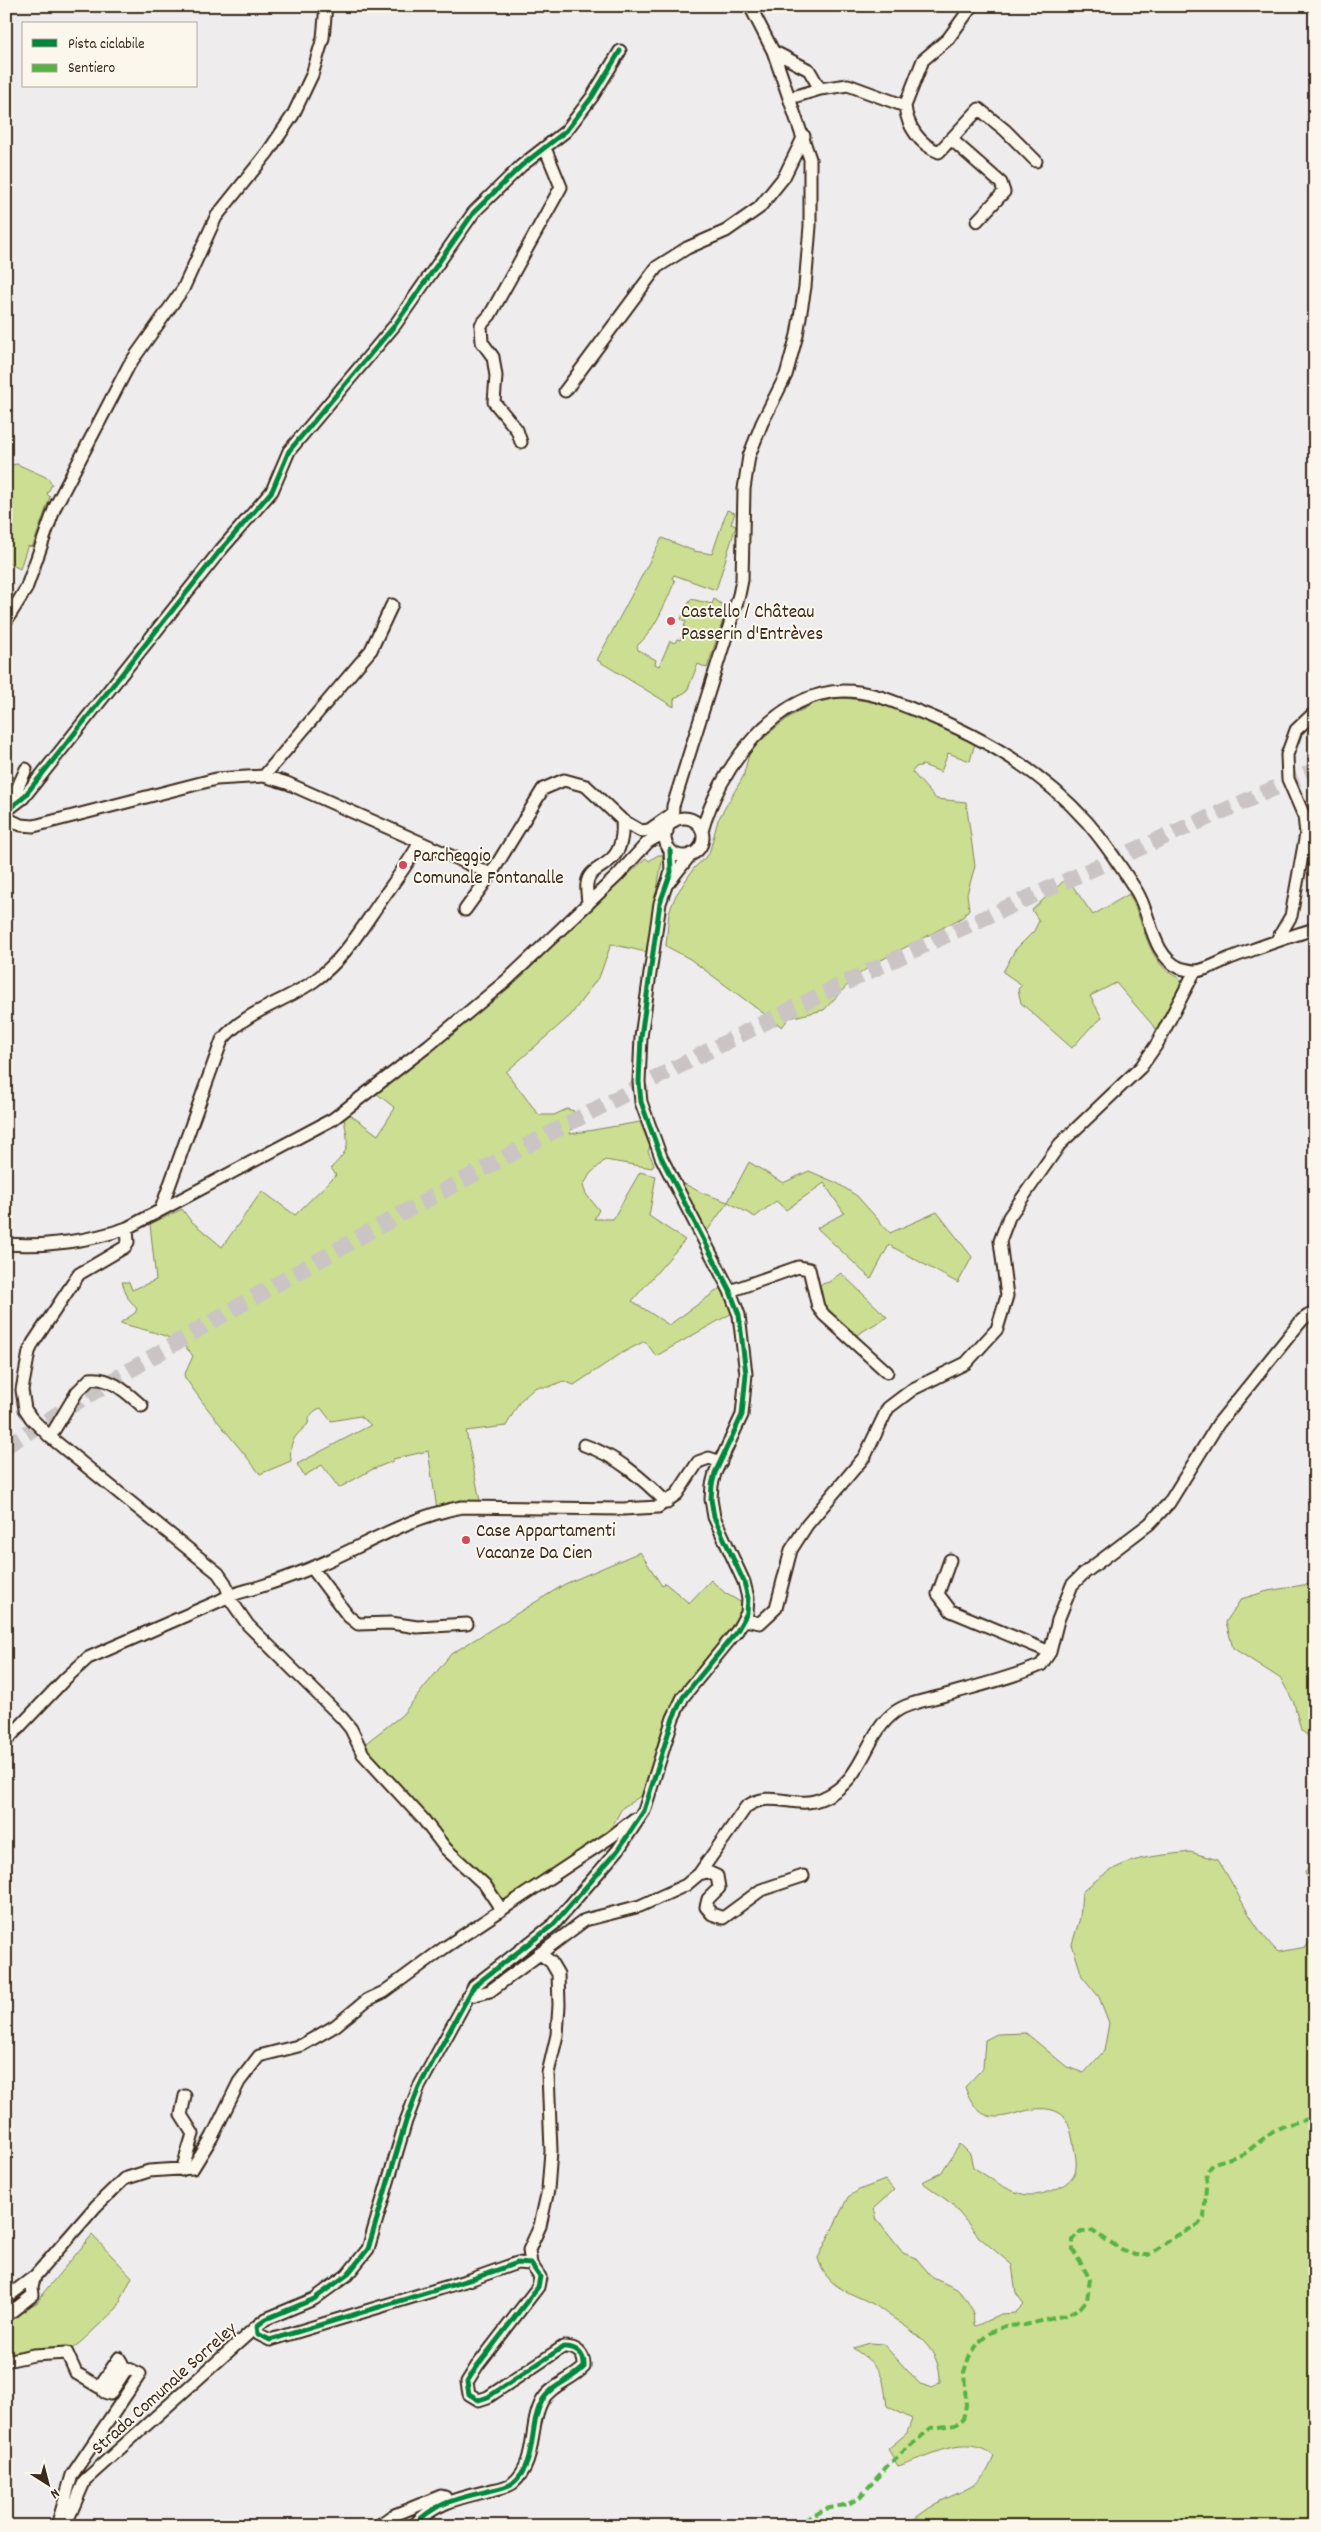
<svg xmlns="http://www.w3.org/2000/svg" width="1321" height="2532" font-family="Dekko,sans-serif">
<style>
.green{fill:#cbde92;stroke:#838458}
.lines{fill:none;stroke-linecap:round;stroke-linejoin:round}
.highway-tunnel{stroke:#cac5c4;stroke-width:16;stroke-dasharray:16 8;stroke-linecap:butt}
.minor-casing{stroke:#3b2a1e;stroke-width:15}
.minor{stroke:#fbf7ec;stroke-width:11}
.quiet{stroke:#57b245;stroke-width:4;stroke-dasharray:8 4;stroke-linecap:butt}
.cycleway-casing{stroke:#fbf7ec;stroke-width:8}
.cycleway{stroke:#00873e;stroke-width:5}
.poi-dot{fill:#d1495b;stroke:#fbf7ec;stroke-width:2}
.labels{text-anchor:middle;stroke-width:4;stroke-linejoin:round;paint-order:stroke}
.poi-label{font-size:19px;fill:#3b2a1e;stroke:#fbf7ec;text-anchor:start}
.street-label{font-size:19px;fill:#3b2a1e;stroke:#fbf7ec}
</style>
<rect width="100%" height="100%" fill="#eeeced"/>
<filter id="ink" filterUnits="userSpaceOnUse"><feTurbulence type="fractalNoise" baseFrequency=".02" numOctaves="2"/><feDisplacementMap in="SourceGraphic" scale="10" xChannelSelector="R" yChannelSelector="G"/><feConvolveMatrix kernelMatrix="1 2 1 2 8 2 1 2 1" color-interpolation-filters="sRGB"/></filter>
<g filter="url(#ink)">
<!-- green -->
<path class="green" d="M 17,464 L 48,478 L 52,484 L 47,494 L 50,497 L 33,546 L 27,547 L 20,569 L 6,562 L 6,466 Z
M 727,510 L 735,513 L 731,524 L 736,526 L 716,590 L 674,575 L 672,578 L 675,581 C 665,604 655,630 637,646 L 638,650 L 656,660 L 655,664 L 659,666 L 670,641 L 675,643 L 677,639 L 680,640 L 686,628 L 684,626 L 686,622 L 681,619 L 691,599 L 712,604 L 714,599 L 727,608 L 707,668 L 698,664 L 687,691 L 674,699 L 674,707 L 597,660 L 662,538 L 694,551 L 712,554 Z
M 839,698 C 887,700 934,720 975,743 L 970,761 L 948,753 L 941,772 L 923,765 L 916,767 L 912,772 L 936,799 L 966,802 L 975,866 L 967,894 L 969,909 L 963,917 L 870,966 L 853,979 L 824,1010 L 789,1018 L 782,1027 L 690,959 L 666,946 L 669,912 L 676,895 L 694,868 L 709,854 L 718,820 L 743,777 L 750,751 L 774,729 L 791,716 L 815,703 Z
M 658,855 L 663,855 L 646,952 L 611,944 L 600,975 L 571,1015 L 506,1072 L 539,1115 L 554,1115 L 567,1109 L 574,1111 L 570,1134 L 640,1122 L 650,1147 L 648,1151 L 654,1164 L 652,1168 L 605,1160 L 590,1174 L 583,1186 L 586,1194 L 599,1210 L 594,1219 L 613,1219 L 640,1172 L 656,1176 L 649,1216 L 685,1240 L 632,1301 L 669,1325 L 722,1287 L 734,1312 L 656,1356 L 645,1341 L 622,1353 L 574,1385 L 563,1381 L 549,1387 L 536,1387 L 520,1401 L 506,1426 L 466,1431 L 480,1501 L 437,1509 L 428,1451 L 393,1459 L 393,1461 L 371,1470 L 339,1488 L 322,1465 L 304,1476 L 297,1464 L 371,1425 L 360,1416 L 331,1421 L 321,1408 C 314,1410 308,1416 308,1424 C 294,1437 289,1441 291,1461 L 260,1474 C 235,1441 207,1411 184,1376 L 193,1356 C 180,1335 142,1330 120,1323 L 135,1313 L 137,1309 L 128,1298 L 122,1282 L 129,1282 L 132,1290 L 156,1280 L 150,1224 L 182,1209 L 190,1220 L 222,1247 L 262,1191 L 295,1215 L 336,1175 L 331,1168 C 352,1147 348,1146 344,1118 L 349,1114 L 378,1135 L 395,1108 L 376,1093 L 482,1009 L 527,970 L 646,858 L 649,861 Z
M 1067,878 L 1093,915 L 1129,894 C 1145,922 1146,964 1179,978 L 1182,985 L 1157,1030 L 1116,983 L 1090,996 L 1102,1018 L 1089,1029 L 1072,1048 L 1021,1003 L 1018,989 L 1022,985 L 1003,972 L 1015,950 L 1034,931 L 1039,921 L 1032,910 Z
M 749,1162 L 783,1183 L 809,1171 L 837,1183 L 857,1196 L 890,1233 L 937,1212 L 972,1257 L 958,1283 L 889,1245 L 871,1279 L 817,1228 L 844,1213 L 824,1183 L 786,1210 L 776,1201 L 755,1217 L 728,1202 L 705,1234 L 677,1180 L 702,1193 L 728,1202 Z
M 841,1273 L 887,1317 L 853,1337 L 825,1311 L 816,1286 L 829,1282 Z
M 640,1552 L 662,1586 L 665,1583 L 689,1603 L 711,1580 L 725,1593 L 742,1603 C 735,1644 691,1667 673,1703 C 659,1730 653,1764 644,1794 L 622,1808 L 609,1832 L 507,1900 L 503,1899 L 483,1876 L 447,1848 L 362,1746 L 402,1715 L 451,1654 L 565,1584 Z
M 1315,1583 L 1315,1742 L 1301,1730 L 1294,1703 L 1281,1679 L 1233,1648 L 1226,1622 L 1241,1599 L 1268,1591 Z
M 1190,1852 L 1218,1860 C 1240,1894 1249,1923 1278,1952 L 1306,1947 L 1315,1934 L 1315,2526 L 904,2526 C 915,2519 925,2510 936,2504 C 963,2488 982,2490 994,2456 C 966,2432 928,2457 898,2466 L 888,2449 L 907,2433 L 912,2419 L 887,2406 C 882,2370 883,2370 853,2348 L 870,2343 L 883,2344 L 920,2384 L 933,2388 L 940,2382 C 941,2350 917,2334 893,2318 C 885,2313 879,2307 871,2303 C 847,2291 826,2287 818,2258 L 848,2197 L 859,2190 L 885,2180 L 894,2190 L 874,2208 L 877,2220 L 903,2253 L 916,2258 L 933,2278 L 957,2289 L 966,2299 L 973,2311 L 974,2325 L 976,2326 L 1001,2314 L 1015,2313 L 1024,2304 L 1016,2293 L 1012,2265 L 979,2237 L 952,2204 L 922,2182 L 941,2173 L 960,2144 L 970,2154 L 973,2167 C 989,2177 1011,2195 1031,2195 C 1046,2195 1075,2185 1076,2167 C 1077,2159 1074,2149 1073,2141 C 1071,2132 1069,2120 1061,2114 C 1026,2092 987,2149 965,2087 L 983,2068 L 985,2040 L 997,2034 L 1026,2033 L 1067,2067 L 1084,2073 L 1104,2051 L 1109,2023 L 1099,1997 L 1082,1976 L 1072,1944 L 1080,1918 L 1082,1892 C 1121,1857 1141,1858 1190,1852 Z
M 1315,1857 L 1315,1903 L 1305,1872 Z
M 92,2235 L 132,2277 L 117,2308 L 82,2341 L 67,2353 L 6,2362 L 6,2319 L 38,2302 L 44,2292 Z"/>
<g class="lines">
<!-- highway-tunnel -->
<path class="highway-tunnel" d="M 6,1446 C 243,1298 487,1163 736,1037 C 926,940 1121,857 1315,770"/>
<defs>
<path id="minor" d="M 773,51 L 809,70 L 820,89 L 848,85 L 905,106 C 907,126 920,145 939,152 L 979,109 L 1005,130 L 1036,161
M 790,98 L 820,89
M 905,106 L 923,60 L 948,39 L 972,6
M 951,139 L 1001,183 L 1004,192 L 977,221
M 565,391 L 657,267 L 687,248 L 726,231 L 759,208 L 784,177 L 804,136
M 521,442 L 517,430 L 494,402 L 496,376 L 493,357 L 482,342 L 481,325 L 490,315 L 561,187 L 545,148
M 6,621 L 26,589 L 55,507 L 129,365 L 183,289 L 216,217 L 268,152 L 293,115 L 312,75 L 323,38 L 326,6
M 264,776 L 371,650 L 392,605
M 6,800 L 17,789 L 26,769
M 6,811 L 23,798 L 219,552 L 272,491 L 289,451 L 395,325 L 474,212 L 521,166 L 566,131 L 592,97 L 620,51
M 6,818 L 21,825 L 34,826 L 216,779 L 264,776 L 287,783 L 420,842 C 408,864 394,882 380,902 C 360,931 343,960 314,981 C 285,1002 245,1011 222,1040 L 161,1209
M665 837a19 19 0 1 1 38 0a19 19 0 1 1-38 0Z
M 672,823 L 673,806 L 739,595 L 742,580 L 744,489 L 749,456 L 762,423 L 786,375 L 797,335 L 805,287 L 810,226 L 810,159 L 773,51 L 750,6
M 702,831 C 719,770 774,692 844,691 C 870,691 892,701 915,710 C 980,735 1040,769 1087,822 C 1105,843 1122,868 1137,892 C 1151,915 1152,956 1180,968 C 1184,969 1192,971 1196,971 C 1207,970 1220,962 1230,958 C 1258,948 1286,937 1315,929
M 420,842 L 491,874 L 465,910
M 491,874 L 543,789 L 564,780 L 586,786 L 622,820 L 641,831 L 649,830 L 672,814
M 669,882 L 691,854
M 588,904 C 588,898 586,890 587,884 C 589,861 626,872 622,820
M 1277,940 L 1291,916 L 1306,834 L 1304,816 L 1288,779 L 1287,755 L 1296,730 L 1315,712
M 127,1228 L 128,1242 L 125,1247 L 79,1274 L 33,1343 L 29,1352 L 22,1390 L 25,1409 L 31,1418 L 50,1437 L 218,1573 L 225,1583 L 232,1602 L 248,1625 L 342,1718 L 351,1729 L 363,1754 L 423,1819 L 446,1849 L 485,1885 L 501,1909
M 6,1244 C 45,1247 90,1241 127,1228 L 333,1119 L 429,1045 L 507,980 L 617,876 L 648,842 L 667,831
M 730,1291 L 798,1267 L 809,1269 L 818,1307 L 824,1315 L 887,1372
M 50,1437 L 77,1392 L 90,1379 C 110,1376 127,1393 142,1406
M 584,1445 C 617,1456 643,1479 667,1503
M 950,1560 L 938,1594 L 951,1611 L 1050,1652
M 312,1568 L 348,1616 L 358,1624 L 391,1623 L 417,1627 L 467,1624
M 745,1620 L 760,1623 L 776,1608 L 791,1550 L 807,1525 L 865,1456 L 888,1408 L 913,1389 L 966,1363 L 997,1329 L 1007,1296 L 1000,1241 L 1009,1217 L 1060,1144 L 1141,1067 L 1157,1044 L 1195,971
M 6,1741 L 66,1678 L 88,1658 L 219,1601 C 232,1593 247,1591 262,1586 C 278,1581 294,1575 309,1569 C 361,1548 407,1517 462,1507 L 623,1509 L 658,1507 L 677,1494 L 698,1462 L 709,1458 L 721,1462
M 699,1874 L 708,1872 L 717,1876 L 719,1888 L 708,1899 L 706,1907 L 712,1914 L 723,1918 L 761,1890 L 803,1876
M 467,1997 L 490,1991 L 585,1920 L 640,1906 L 686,1885 L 699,1874 L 746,1807 C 772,1788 795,1811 823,1798 C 866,1779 863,1736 895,1712 C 907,1703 927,1700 942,1696 C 973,1687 1012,1678 1041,1665 L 1050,1652 L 1058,1620 L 1072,1585 L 1083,1574 L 1149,1524 L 1169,1503 L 1218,1424 L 1302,1320 L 1315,1311
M 182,2170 L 193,2134 L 181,2115 L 185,2096
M 531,2264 L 529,2250 L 540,2226 L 548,2190 L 551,2151 L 548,2073 L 557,2035 L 559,2005 L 558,1974 L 551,1962 L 539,1953
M 6,2298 L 35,2276
M 6,2316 L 33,2295 L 32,2286 L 35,2276 L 96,2206 L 124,2179 L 149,2171 L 193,2168 L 212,2137 L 239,2082 L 259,2056 L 302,2045 L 335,2026 L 367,2000 L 384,1992 L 444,1948 L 611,1837 L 634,1819
M 6,2361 L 34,2355 L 67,2353 L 76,2373 L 99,2387 L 119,2358 L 122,2363 L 104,2392 L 110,2394 L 127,2368 L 140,2374 L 72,2475 L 57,2526
M 65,2526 L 85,2480 L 257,2326
M 378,2526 L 392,2516 L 441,2496 L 445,2497
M 413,2526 C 434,2503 459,2498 488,2491 C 496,2489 506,2488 513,2483 C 538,2462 528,2426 542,2401 C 551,2385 572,2380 584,2367 C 585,2354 576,2346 563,2347 L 488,2397 L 479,2400 L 469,2394 L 467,2382 L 477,2366 L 538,2287 L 540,2277 L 531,2264 L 517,2263 L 472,2279 L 270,2340 L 258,2334 L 257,2326 L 266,2319 L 314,2299 L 347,2275 L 368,2249 L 406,2121 L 419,2087 L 474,1986 L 554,1924 L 618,1850 L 644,1811 L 673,1718 L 683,1697 L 737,1631 L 747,1613 L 748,1598 L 744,1582 L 714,1517 L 711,1499 L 712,1485 L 715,1473 L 742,1415 L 746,1374 L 739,1315 L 730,1291 L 661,1157 L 641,1102 L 639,1082 L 641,1037 L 660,903 L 671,872 L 670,850"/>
</defs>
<!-- minor casing -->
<use href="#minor" class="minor-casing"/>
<!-- minor -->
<use href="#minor" class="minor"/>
<!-- quiet -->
<path class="quiet" d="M 794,2526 L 826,2509 L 848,2504 L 859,2498 L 889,2464 L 931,2428 L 955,2425 L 963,2419 L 966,2405 L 964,2372 L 969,2357 L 979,2342 L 990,2333 L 1005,2326 L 1025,2325 L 1066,2315 L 1080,2308 L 1087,2300 L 1090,2279 L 1073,2250 L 1073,2240 L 1081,2231 L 1092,2231 L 1121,2249 L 1135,2255 L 1148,2255 L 1176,2236 L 1198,2225 L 1204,2218 L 1207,2172 L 1214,2163 L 1244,2154 L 1273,2131 L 1286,2125 L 1315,2117"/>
<defs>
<path id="cycleway" d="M 6,811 L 23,798 L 219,552 L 272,491 L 289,451 L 395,325 L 474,212 L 521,166 L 566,131 L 592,97 L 620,51
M 413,2526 C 434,2503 459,2498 488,2491 C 496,2489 506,2488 513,2483 C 538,2462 528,2426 542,2401 C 551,2385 572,2380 584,2367 C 585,2354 576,2346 563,2347 L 488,2397 L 479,2400 L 469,2394 L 467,2382 L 477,2366 L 538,2287 L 540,2277 L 531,2264 L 517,2263 L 472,2279 L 270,2340 L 258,2334 L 257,2326 L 266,2319 L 314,2299 L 347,2275 L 368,2249 L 406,2121 L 419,2087 L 474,1986 L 554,1924 L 618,1850 L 644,1811 L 673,1718 L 683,1697 L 737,1631 L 747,1613 L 748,1598 L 744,1582 L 714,1517 L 711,1499 L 712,1485 L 715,1473 L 742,1415 L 746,1374 L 739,1315 L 730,1291 L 661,1157 L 641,1102 L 639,1082 L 641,1037 L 660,903 L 671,872 L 670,850"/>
</defs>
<!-- cycleway casing -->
<use href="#cycleway" class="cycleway-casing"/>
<!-- cycleway -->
<use href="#cycleway" class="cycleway"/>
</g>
</g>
<!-- markers -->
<g class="poi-dot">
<circle cx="671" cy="621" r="5"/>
<circle cx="403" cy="865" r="5"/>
<circle cx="466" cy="1540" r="5"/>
</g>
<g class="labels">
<!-- poi labels -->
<g class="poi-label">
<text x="681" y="617">Castello / Château<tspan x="681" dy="22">Passerin d'Entrèves</tspan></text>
<text x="413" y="861">Parcheggio<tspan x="413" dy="22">Comunale Fontanalle</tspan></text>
<text x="476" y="1536">Case Appartamenti<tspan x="476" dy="22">Vacanze Da Cien</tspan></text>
</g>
<!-- street labels -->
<g class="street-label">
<text transform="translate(163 2387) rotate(-42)" y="7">Strada Comunale Sorreley</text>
</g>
</g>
<!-- margin -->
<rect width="1321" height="2532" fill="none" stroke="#fbf7ec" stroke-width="25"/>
<rect x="12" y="12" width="1296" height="2507" fill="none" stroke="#3b2a1e" stroke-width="2" filter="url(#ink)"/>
<!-- legend -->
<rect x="22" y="22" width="175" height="65" fill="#fbf7ec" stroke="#aea59a"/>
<rect x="32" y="39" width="25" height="8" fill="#00873e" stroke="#aea59a"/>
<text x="68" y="48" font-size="15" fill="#3b2a1e">Pista ciclabile</text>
<rect x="32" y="64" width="25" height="8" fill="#57b245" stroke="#aea59a"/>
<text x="68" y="72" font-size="15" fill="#3b2a1e">Sentiero</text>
<!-- north arrow -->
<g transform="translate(48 2484) rotate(144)" stroke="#fbf7ec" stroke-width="4" paint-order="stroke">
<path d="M0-4L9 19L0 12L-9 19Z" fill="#3b2a1e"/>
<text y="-8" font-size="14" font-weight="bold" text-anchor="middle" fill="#3b2a1e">N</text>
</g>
</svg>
